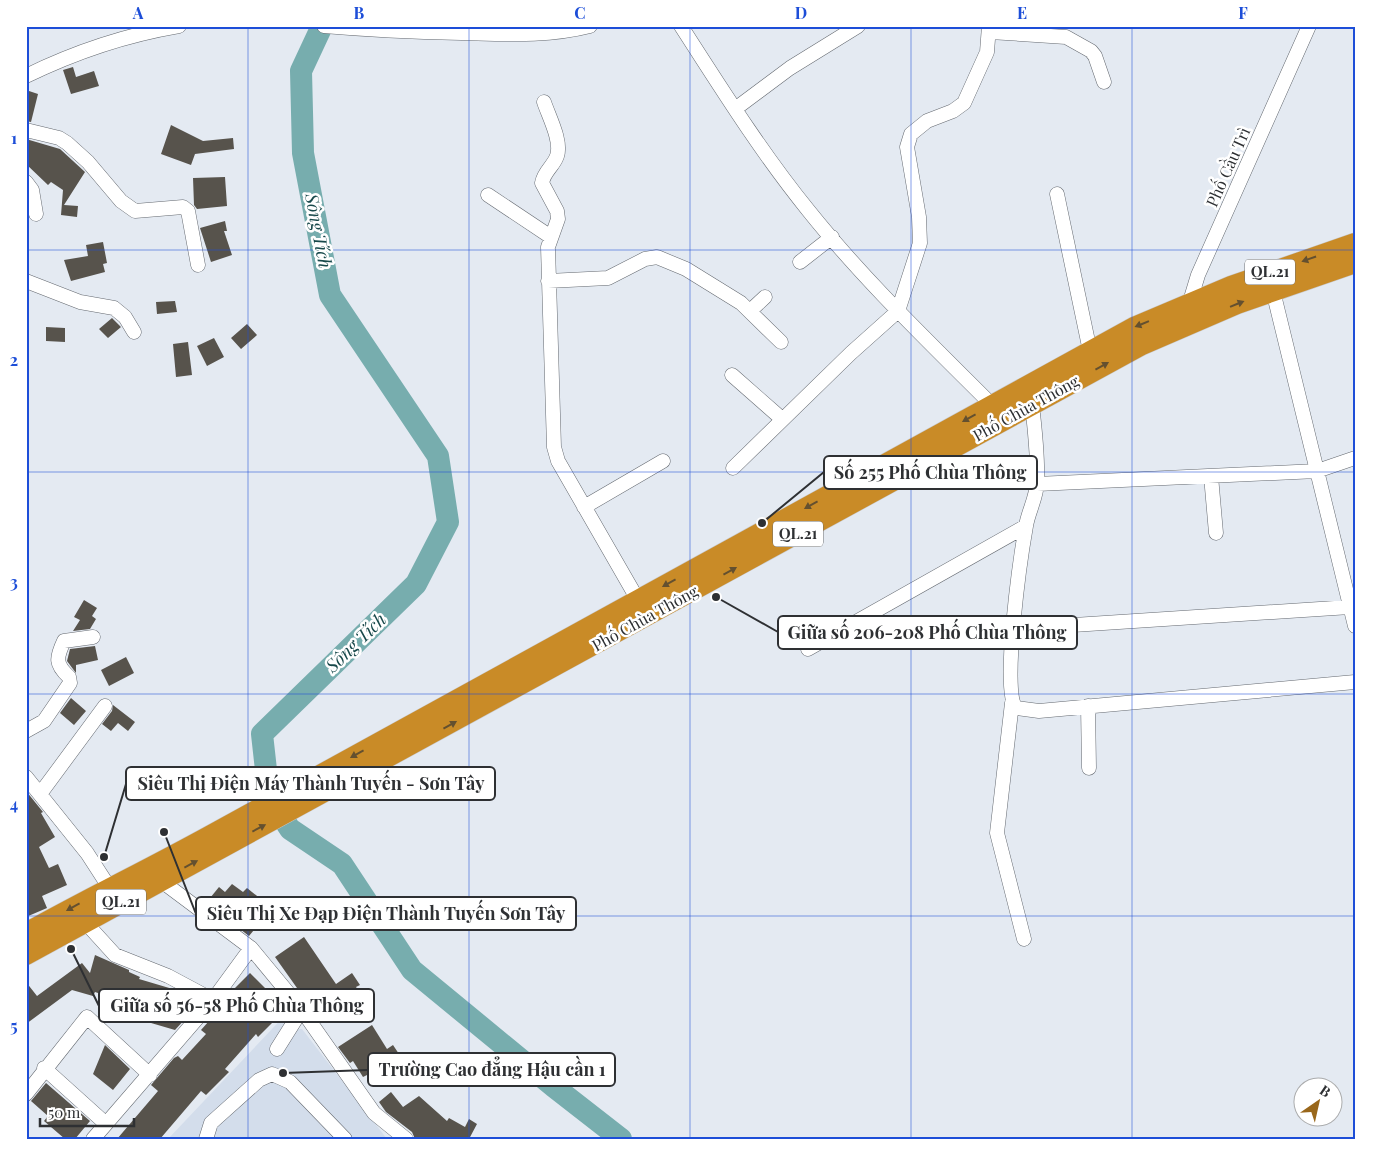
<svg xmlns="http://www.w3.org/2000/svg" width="1381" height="1165" font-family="'Playfair Display',serif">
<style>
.built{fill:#d3ddeb}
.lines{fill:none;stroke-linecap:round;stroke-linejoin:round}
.river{stroke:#77adae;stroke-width:22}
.building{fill:#57534c}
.minor-casing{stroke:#646970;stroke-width:15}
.highway-casing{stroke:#c9c9ca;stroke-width:21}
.minor{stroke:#fff;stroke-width:14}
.highway{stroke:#c98b27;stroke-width:20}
.oneway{fill:#64502f}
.grid{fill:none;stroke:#1d4ed8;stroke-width:1;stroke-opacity:0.55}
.labels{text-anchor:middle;stroke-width:5;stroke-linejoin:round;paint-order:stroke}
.shield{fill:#fff;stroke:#6d6e70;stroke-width:1}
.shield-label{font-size:15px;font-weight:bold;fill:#2e3033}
.street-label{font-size:16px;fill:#2e3033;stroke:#fff}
.water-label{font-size:18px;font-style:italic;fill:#18494b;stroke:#fff}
.leader{fill:none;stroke:#2e3033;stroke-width:2}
.callout-dot{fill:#2e3033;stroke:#fff;stroke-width:2}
.callout{fill:#fff;stroke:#2e3033;stroke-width:2}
.callout-label{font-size:18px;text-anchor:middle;font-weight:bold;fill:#2e3033}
.neatline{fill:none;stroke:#1d4ed8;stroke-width:2}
.grid-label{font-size:16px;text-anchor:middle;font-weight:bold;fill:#1d4ed8}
</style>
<rect width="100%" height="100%" fill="#e4eaf2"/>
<!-- built -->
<path class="built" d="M 289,1011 L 292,1029 L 302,1029 L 387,1139 L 168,1139 Z"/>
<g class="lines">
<!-- river -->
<path class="river" d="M 322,26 L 301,71 L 303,153 L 330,295 L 438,456 L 448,522 L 416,584 L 262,734 L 269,797 L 290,829 L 342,864 L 412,970 L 553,1086 L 621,1139"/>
</g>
<!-- building -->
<path class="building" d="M 73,67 L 76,77 L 94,71 L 99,86 L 71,94 L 63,70 Z
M 26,90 L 38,94 L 31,122 L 26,121 Z
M 171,125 L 203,141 L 233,138 L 234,149 L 195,154 L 191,165 L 161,154 Z
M 26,139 L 60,149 L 85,172 L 64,205 L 78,206 L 77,217 L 61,215 L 63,190 L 51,182 L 48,185 L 26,164 Z
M 225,177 L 227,206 L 197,209 L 194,205 L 193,178 Z
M 225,221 L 227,231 L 224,231 L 232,255 L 211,262 L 200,228 Z
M 103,242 L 107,263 L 103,264 L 105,272 L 71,281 L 64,260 L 88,256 L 86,245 Z
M 175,301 L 177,312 L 157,314 L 156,302 Z
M 112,318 L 121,327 L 108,338 L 99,329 Z
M 247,324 L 257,335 L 241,349 L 231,338 Z
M 46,327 L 65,328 L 65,342 L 46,341 Z
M 214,338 L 224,357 L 207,366 L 197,346 Z
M 188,342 L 192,375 L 176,377 L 173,344 Z
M 84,600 L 97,608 L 92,616 L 96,619 L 90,629 L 73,631 L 80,620 L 74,617 Z
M 95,646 L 98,660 L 76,665 L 76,673 L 67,661 L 70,649 Z
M 126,657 L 134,673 L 109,686 L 101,670 Z
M 71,698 L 86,711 L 74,725 L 60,713 Z
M 113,705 L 135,722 L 128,731 L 118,723 L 111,731 L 102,724 L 112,711 Z
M 26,791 L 43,812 L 41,813 L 55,837 L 39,847 L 49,868 L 58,864 L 67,885 L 42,896 L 47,908 L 26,917 Z
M 232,884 L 243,892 L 247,888 L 272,908 L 249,936 L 206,903 L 219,887 L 225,892 Z
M 304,937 L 336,984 L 352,973 L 360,985 L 356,987 L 366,1002 L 336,1022 L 330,1012 L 319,1019 L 275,957 Z
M 95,955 L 129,970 L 129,972 L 140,977 L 139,979 L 176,990 L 192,998 L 186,1018 L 175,1030 L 134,1018 L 135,1013 L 120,1007 L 125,994 L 105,989 L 104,995 L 95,992 L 93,996 L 72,990 L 26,1024 L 26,982 L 37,996 L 82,963 L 90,973 Z
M 250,973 L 286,1009 L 258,1037 L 256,1034 L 225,1069 L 229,1072 L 206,1095 L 201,1091 L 160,1139 L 117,1139 L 158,1091 L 151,1085 L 174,1058 L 178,1056 L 182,1060 L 206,1034 L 201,1030 L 225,1003 L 224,999 Z
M 372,1025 L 387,1049 L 393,1045 L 403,1060 L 372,1079 L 369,1074 L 363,1077 L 353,1061 L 350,1063 L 338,1047 Z
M 105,1045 L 130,1069 L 113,1090 L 93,1074 Z
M 46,1083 L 90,1121 L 75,1139 L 65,1139 L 44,1121 L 48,1116 L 31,1101 Z
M 391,1092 L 403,1107 L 419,1096 L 447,1121 L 449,1118 L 465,1127 L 469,1119 L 477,1124 L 469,1139 L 415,1139 L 412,1132 L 386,1112 L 379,1102 Z"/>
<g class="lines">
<defs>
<path id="minor" d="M 324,26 C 370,30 415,32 461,33 C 505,34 547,37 590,26
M 681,26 C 721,88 761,152 808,210 C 864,280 929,342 992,405
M 990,32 L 1066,37 L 1091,51 L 1095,56 L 1104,82
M 26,76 C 75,52 126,35 179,26
M 544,102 C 549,117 562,141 557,156 C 553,167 544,171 542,183 L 557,211 L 558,219 L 548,247 L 554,447 L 558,461 L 638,600
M 735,109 L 790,68 L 858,26
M 26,130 L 59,138 L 67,143 L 88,162 L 121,201 L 135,211 L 183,207 L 188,211 L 198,265
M 26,182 L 32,190 L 36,214
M 1057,194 L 1090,351
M 488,195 L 551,237
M 800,262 L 832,237
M 26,281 L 80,302 L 114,308 L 125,317 L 134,332
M 548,281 L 608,278 L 645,259 L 657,257 L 686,269 L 741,303 L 781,342
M 1273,291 L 1355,626
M 1188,308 L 1198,275 L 1309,26
M 750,311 L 765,297
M 732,375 L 782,419
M 1032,405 C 1035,430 1038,456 1037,482 C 1037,497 1028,512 1026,526 C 1021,554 1001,691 1016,708 L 1039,711 L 1355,682
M 733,468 L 851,353 L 898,311 L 920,243 L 919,217 L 907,147 L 911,134 L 927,121 L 953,111 L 964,103 L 987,52 L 989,26
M 1211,476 L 1216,533
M 1037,484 L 1317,471 L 1355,458
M 584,507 L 663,461
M 1013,629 L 1350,607
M 808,649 L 1026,526
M 1012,703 L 997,833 L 1024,939
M 1088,706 L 1089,768
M 26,731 L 44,721 L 70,683 L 69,677 C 55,664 56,658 64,641 L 93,637
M 26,777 L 87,853 L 109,887
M 40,794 L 105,706
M 156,877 L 251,948 L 299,1006 L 374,1113 L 406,1139
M 85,922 L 115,955 L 168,976 L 213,1000
M 277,1049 L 299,1014 L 299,1006
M 44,1068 L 105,1123
M 26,1094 L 87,1017 L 150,1075
M 93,1139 L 213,1000 L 251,948
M 206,1139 L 211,1123 L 259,1080 L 272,1074 L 290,1082 L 345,1139"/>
<path id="highway" d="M 26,933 C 87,899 149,869 209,836 L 1134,327 L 1231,286 L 1355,243
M 26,955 L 1142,345 L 1237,304 L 1355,263"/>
</defs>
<!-- minor casing -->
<use href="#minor" class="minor-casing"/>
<!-- highway casing -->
<use href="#highway" class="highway-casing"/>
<!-- minor -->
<use href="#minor" class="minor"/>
<!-- highway -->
<use href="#highway" class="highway"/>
</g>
<!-- one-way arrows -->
<defs><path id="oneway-solid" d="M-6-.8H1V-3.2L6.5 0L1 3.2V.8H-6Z" transform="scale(1.25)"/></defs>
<g class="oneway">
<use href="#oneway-solid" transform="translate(1309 259) rotate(161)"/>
<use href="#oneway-solid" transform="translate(1237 304) rotate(-22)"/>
<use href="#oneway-solid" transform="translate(1142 324) rotate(158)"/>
<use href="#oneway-solid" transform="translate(1102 366) rotate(-29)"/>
<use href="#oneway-solid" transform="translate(969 418) rotate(151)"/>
<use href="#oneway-solid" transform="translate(811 505) rotate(151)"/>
<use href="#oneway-solid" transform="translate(730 571) rotate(-29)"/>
<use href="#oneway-solid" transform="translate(669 583) rotate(151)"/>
<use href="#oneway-solid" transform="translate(450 725) rotate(-29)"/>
<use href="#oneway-solid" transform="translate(357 754) rotate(151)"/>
<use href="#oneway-solid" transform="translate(259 828) rotate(-28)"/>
<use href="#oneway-solid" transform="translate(191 864) rotate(-28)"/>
<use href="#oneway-solid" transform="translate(73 907) rotate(151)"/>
</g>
<!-- grid -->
<path class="grid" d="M 248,26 L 248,1139M 469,26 L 469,1139M 690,26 L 690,1139M 911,26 L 911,1139M 1132,26 L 1132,1139M 26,250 L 1355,250M 26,472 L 1355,472M 26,694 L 1355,694M 26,916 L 1355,916"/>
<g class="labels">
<!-- shield labels -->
<g class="shield">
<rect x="1245" y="259.5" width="50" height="25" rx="4"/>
<rect x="773" y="521.5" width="50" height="25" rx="4"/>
<rect x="96" y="889.5" width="50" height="25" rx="4"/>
</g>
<g class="shield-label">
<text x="1270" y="277">QL.21</text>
<text x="798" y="539">QL.21</text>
<text x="121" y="907">QL.21</text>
</g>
<!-- street labels -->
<g class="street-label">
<text transform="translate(1228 167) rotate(-66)" y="6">Phố Cầu Trì</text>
<text transform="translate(1026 408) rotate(-29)" y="6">Phố Chùa Thông</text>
<text transform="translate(645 618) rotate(-29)" y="6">Phố Chùa Thông</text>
</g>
<!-- water labels -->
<g class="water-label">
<text transform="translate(318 231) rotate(79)" y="6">Sông Tích</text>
<text transform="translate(356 643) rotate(-44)" y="6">Sông Tích</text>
</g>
</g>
<!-- callouts -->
<path class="leader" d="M762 523L824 472M716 597L778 632M104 857L126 784M164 832L196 914M71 949L99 1006M283 1073L368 1070"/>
<g class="callout-dot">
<circle cx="762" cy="523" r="5"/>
<circle cx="716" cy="597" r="5"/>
<circle cx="104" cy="857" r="5"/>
<circle cx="164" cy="832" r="5"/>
<circle cx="71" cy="949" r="5"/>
<circle cx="283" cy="1073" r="5"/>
</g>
<g class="callout">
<rect x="824" y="456" width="213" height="33" rx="5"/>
<rect x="778" y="616" width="299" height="33" rx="5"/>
<rect x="126" y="767" width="369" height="33" rx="5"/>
<rect x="196" y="897" width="380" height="33" rx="5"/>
<rect x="99" y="989" width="275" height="33" rx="5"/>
<rect x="368" y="1053" width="247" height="33" rx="5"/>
</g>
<g class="callout-label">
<text x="930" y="479">Số 255 Phố Chùa Thông</text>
<text x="927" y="639">Giữa số 206-208 Phố Chùa Thông</text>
<text x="311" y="790">Siêu Thị Điện Máy Thành Tuyến - Sơn Tây</text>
<text x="386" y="920">Siêu Thị Xe Đạp Điện Thành Tuyến Sơn Tây</text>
<text x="237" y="1012">Giữa số 56-58 Phố Chùa Thông</text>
<text x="492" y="1076">Trường Cao đẳng Hậu cần 1</text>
</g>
<!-- border -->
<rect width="1381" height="1165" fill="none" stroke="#ffffff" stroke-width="55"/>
<!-- north arrow -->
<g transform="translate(1318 1102) rotate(34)"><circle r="24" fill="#ffffff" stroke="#abacad"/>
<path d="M0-4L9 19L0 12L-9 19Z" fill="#99671b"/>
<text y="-8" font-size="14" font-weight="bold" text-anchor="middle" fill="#2e3033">B</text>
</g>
<!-- scale -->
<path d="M40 1118v8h94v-8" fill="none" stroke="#2e3033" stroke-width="2.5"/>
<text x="48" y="1118" font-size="15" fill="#2e3033" stroke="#ffffff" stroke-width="4" paint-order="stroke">50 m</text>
<rect x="28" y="28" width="1326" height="1110" class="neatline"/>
<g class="grid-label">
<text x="138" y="19">A</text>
<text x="359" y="19">B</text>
<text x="580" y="19">C</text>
<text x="801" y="19">D</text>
<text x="1022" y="19">E</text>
<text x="1243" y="19">F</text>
<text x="14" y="144">1</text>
<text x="14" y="366">2</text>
<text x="14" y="588">3</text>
<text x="14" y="810">4</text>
<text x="14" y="1032">5</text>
</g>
</svg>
